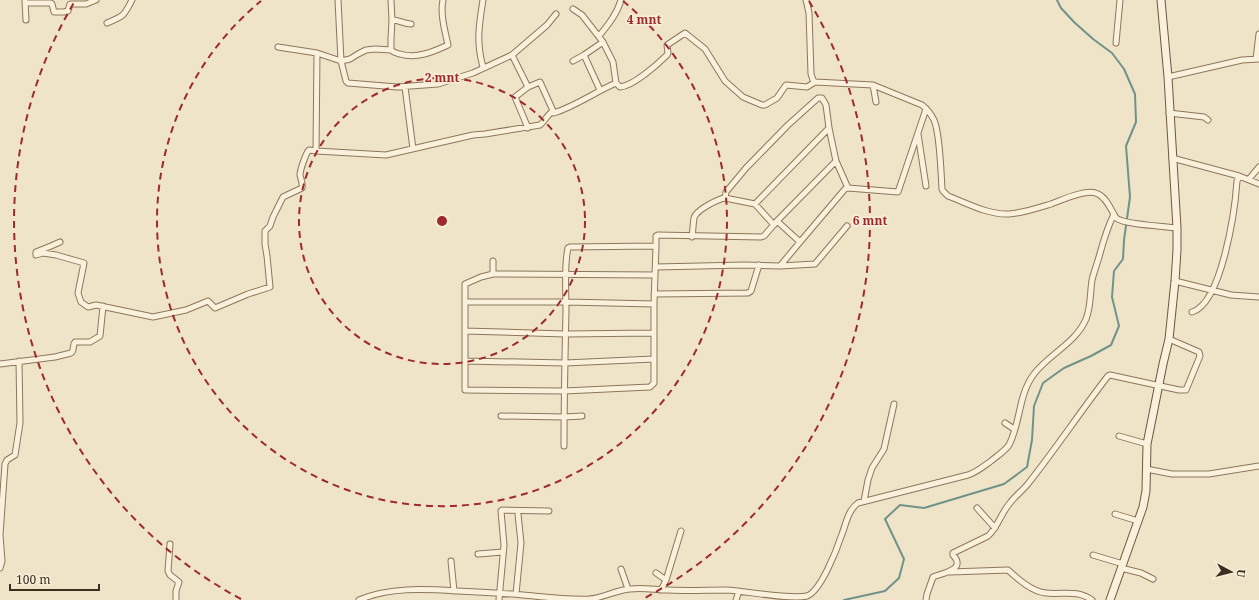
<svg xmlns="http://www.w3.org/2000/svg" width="1259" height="600" font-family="'Noto Serif',serif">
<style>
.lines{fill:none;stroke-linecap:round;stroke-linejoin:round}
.stream{stroke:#6f938a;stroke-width:2}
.street-casing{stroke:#8d765c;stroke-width:7}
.secondary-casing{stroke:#6f573f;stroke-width:9}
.street{stroke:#faf1dc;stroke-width:5}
.secondary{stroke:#faf1dc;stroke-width:7}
.ring{fill:none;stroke:#9e2a2b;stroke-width:2;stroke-dasharray:7 5}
.centre{fill:#9e2a2b;stroke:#f7eed8;stroke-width:2}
.ring-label{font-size:12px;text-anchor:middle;font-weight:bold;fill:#9e2a2b;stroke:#f7eed8;stroke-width:3.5;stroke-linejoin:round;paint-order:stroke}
</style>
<rect width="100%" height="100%" fill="#f0e4c8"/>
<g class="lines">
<!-- stream -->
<path class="stream" d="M 844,600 L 885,591 L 899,578 L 904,559 L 885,519 L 900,505 L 924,508 L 1004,484 L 1027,467 L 1032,440 L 1034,406 L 1043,383 L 1064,368 L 1091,356 L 1111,345 L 1119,326 L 1112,297 L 1114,271 L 1123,259 L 1124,240 L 1130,197 L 1126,146 L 1136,122 L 1135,94 L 1124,69 L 1112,53 L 1093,39 L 1074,22 L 1061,8 L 1057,0"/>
<defs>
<path id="street" d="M 338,0 L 341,61 L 346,81 L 348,83 L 397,87 L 438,84 L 473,73 L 512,55 L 528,87 L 515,97 L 528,128
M 483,0 C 479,25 476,42 483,67
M 806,0 L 809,13 L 811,74 L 813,80 L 815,82
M 25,1 L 26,20
M 25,3 L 51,3 L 52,4 L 54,12 L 64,12 L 68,11 L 70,4 L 86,4 L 96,0
M 573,9 L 582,15 L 603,42 L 584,55 L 573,61
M 392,20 C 400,20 404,24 411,24
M 107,23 C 124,16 124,16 132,0
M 599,36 C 608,25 617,14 621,0
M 1116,43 L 1120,0
M 278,47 L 317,53 L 341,61 L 350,59 L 358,54 L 366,50 L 375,49 L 391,50 L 391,39 L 392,20 L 391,0
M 391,50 C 394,53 396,53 400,54 C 416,59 433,52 448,45 C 445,31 440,14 443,0
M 512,55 L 547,25 L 556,14
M 584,55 L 600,90
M 1256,59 L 1259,34
M 1168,77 L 1242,60 L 1259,59
M 616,83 L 620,87 C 633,86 657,65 667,55 L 668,53 L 667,45 L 685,33 L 705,49 L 725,81 L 743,97 L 762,105 L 765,105 L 777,98 L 786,85 L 807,87 L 815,82 L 873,85 L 922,105 C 927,109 931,114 934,120 C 940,133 941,173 942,189 L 943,191 L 948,196 C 967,203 988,215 1009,214 C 1023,213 1038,208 1051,204 C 1062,200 1087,188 1098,194 C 1107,198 1111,210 1116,218 C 1125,225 1164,226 1177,228
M 873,85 L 876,102
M 405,87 L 413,149
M 528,87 L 540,82 L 554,113 C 576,106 595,92 616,83 L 613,62 L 603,42
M 1169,113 L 1204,117 L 1208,120
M 918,134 L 926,186
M 316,151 L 386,155 L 473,135 L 485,134 L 540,125 C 545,121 547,115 553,111
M 1172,158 L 1239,176 L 1259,184
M 1249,179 L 1259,167
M 755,204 L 829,128
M 777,221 L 800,242 L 845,189 L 848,188 L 898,192 L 926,109
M 774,225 L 755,204 L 725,198 L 726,192 L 746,168 L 788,125 L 818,98 L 822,98 L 826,105 L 829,128 L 836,161 L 848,188
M 692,237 C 693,230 693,224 694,218 C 696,210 718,199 725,198
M 60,242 L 51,246 L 36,252 L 36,255 L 43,253 L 56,255 L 84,263 L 78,293 L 81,302 L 88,307 L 96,305 L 153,317 L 186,310 L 208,301 L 215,308 L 248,294 L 270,287 L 267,256 L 265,244 L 265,231 L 270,226 L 273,217 L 283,197 L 302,188 C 303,183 301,180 300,175 C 300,170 306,153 309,150 L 316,151 L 317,53
M 656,246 L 656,236 L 658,235 L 761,237 L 764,236 L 777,221 L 836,161
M 780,266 L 815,264 L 847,226
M 656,267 L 744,265 L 780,266 L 800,242
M 493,274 L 493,261
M 1175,281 L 1231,295 L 1259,297
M 654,294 L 748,293 L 751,291 L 759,265
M 465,302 L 566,302 L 654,304
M 1192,312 C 1222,303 1235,210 1237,181 L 1239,176
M 465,331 L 565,334 L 654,333
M 465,361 L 565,363 L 654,359
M 0,364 L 55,357 L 71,353 C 75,350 72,345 75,342 L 90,342 L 100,336 L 103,306
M 501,416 L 564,417 L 582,416
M 1005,423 L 1014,429
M 1119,436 L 1147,444
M 564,446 C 564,400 565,355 566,310 C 566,291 564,265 568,248 L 570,247 L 656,246 L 654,304 L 654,383 L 650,387 L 564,391 L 465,390 L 465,284 L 481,277 L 493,274 L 655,275
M 1146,469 L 1172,474 L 1209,474 L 1259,466
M 864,501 L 868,480 L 872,468 L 884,449 L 894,404
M 977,508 L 995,528
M 1115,514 L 1138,521
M 170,544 L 168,571 L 170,575 L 179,582 L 176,591 L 176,600
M 478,554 L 503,552
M 1093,555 L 1123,564
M 451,561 L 454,591
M 0,568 L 2,561 L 0,535 L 5,464 L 7,460 L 15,455 L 20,423 L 19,361
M 1121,568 L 1141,573 L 1153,579
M 621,569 L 628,589
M 950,572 L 1008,570 C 1018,579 1032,592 1046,593 C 1062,595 1077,589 1092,600
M 656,573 L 666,580
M 661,590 L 666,580 L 681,531
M 516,594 L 521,543 L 518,514
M 359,600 C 389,587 424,589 457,591 C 479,592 501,593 523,595 C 545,597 568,600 589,599 C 603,598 616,590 630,589 C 643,587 656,590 669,590 C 688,591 707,590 726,590 C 748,591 789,600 807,596 C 821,591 837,549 842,534 C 846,524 848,510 858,503 L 968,475 C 977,472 984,466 991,461 C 997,456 1005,451 1009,445 C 1021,422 1018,395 1034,374 C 1049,354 1076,343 1086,319 C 1091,307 1090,293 1092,280 C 1094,272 1097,264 1099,257 C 1103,242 1107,228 1114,214
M 499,600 L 504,545 L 501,511 L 502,510 L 549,511
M 736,600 L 739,591
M 926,600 L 927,594 L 933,577 C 942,573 967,570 953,555 L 953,553 L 988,536 C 998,527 1001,513 1010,503 C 1015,496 1022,491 1027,485 C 1055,450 1080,412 1108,376 L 1110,375 L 1179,390 L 1186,390 L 1200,356 L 1199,352 L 1169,339"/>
<path id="secondary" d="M 1110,600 L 1143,507 L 1146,491 L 1147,444 L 1163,364 L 1169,339 L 1175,281 L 1177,250 L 1177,228 L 1168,77 L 1161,0"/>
</defs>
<!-- street casing -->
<use href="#street" class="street-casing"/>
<!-- secondary casing -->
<use href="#secondary" class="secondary-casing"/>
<!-- street -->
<use href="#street" class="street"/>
<!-- secondary -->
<use href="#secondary" class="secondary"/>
</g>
<!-- distance rings -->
<g class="ring">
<circle cx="442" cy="221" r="143"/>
<path d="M623 1A285 285 0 1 1 261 1"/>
<path d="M241 599A428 428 0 0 1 75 1M809 1A428 428 0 0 1 643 599"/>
</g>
<circle cx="442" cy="221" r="6" class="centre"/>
<g class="ring-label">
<text x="644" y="24">4 mnt</text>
<text x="442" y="82">2 mnt</text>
<text x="870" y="225">6 mnt</text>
</g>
<!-- north arrow -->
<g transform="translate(1231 572) rotate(97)" stroke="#f7eed8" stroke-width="3" paint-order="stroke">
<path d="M0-3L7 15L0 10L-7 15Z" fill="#3d2e20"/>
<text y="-6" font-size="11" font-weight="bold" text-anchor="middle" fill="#3d2e20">U</text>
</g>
<!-- scale -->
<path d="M10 584v6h89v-6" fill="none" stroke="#3d2e20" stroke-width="2"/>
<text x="16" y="584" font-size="12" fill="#3d2e20" stroke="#f7eed8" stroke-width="3" paint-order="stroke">100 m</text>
</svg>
